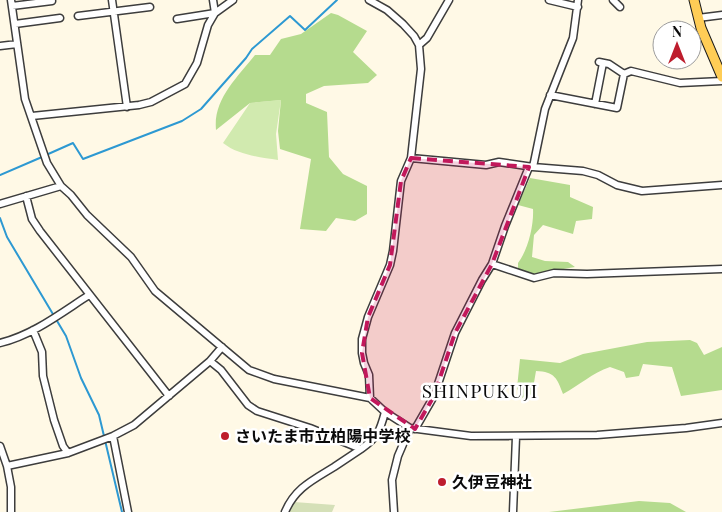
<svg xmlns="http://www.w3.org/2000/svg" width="722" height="512" font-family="'Playfair Display','Noto Sans JP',serif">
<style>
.green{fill:#d1eaaf}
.forest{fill:#b5db8e}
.cemetery{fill:#d5e0b8}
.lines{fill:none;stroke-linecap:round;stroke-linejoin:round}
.stream{stroke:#2d99d2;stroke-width:2}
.minor-casing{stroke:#3d3d3d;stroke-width:9}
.major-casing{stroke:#1b1b1b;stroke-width:11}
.minor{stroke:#fff;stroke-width:6}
.major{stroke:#ffcd56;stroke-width:9}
.marked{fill:#c2185b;fill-opacity:0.2;stroke:#c2185b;stroke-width:4;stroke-dasharray:10 6;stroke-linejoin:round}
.poi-dot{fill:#be1d2d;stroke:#fff;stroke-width:2}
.labels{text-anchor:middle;stroke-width:5;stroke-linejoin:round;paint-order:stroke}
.poi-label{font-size:16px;font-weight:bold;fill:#0a0a0a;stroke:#fff;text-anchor:start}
.quarter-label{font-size:19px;letter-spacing:1px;fill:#0a0a0a;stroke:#fff}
</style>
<rect width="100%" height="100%" fill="#fff9e6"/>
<!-- green -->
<path class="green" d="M 281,100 L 276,134 L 278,160 C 259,157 238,155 223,143 L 250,103 Z"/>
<!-- forest -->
<path class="forest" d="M 331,13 L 338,15 L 367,31 L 353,52 L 377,75 L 368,83 L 324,86 L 306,94 L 306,103 L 327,112 L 329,157 L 343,174 L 367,186 L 367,214 L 355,221 L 336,218 L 326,231 L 300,229 L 311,159 L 280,149 L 278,131 L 281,100 L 250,103 L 216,130 C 213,99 237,78 255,55 L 270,55 L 281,39 L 301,34 Z
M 530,178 L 570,185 L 570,197 L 593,207 L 592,219 L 576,221 L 573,234 L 543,225 L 534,235 L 532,257 L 545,261 L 568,262 L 575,267 L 534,274 L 518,269 L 518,263 C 528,250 534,225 533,209 L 518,205 Z
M 690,340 L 697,343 L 704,355 L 722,347 L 722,390 L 681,396 L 672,367 L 643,364 L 639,376 L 626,378 L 624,372 L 610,367 C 592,373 580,385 563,394 C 557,378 555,372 536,371 L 532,394 L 521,398 L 517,388 L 520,359 L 560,363 L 583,354 L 647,342 Z
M 639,501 L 670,503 L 686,512 L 549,512 Z"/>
<!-- cemetery -->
<path class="cemetery" d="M 294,502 L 335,505 L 332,512 L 289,512 Z"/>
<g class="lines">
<!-- stream -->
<path class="stream" d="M 46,155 L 73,143 L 83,159 L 182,121 L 201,109 L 246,58 L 252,49 L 290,16 L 305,30 L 337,0
M 0,175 L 42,157
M 0,218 L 7,237 L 66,336 L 81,378 L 99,415 L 122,512"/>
<defs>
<path id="minor" d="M 11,0 L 25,99 L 47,163 L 61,186 L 71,195 L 87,215 L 131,257 L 155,291 L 249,370 L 274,379 L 370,398 L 385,412 L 410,428 L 471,436 L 597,435 L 686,428 L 722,423
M 112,0 L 127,107
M 213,0 L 215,13
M 369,0 L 387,10 L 403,24 L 414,36 L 419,45 L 421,69 L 411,158 L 401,181 L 393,251 L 390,265 L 368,317 L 362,339 L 362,353 L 364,363 L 369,375 L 370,398
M 549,0 L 578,7
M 613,0 L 620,7
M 12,6 L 52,1
M 78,16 L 150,7
M 698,18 L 722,15
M 177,19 L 215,13
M 15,24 L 60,18
M 419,45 L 427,38 L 449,0
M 0,46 L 17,44
M 599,62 L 609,64 L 624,74
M 550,95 L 617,108 L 624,74 L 631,71 L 680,83 L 722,81
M 595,104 L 603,63
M 32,116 L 139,105 L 151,102 L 185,84 L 197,63 L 208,25 L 215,13 L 233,0
M 411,158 L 486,165 L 499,162 L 533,167 L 583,171 L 598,175 L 617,185 L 642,191 L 722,185
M 533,167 L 545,109 L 573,38 L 578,0
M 26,196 L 32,219 L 40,231 L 169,396
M 0,204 L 61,186
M 492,264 L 534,278 L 554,273 L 587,274 L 722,269
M 33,330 L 42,352 L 43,376 L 54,420 L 63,446 L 68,453
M 0,343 C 33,335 61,313 89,295
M 210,361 L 221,370 L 248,405 L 257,411 L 310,428 L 361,449 C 378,437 380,431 385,412
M 415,429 L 434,396 L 455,333 L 482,280 L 492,264 L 505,226 L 529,167
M 113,436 L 128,512
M 0,446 L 7,466 L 11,487 L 11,512
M 7,466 L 68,453 L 113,436 L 134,425 L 210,361 L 222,347
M 285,512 C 295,488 313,480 334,467 C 343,461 352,455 361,449
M 394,512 L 392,480 L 398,456 L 410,428
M 513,512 L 516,437"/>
<path id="major" d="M 694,0 L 701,28 L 722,77"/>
</defs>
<!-- minor casing -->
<use href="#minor" class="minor-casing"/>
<!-- major casing -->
<use href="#major" class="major-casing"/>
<!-- minor -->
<use href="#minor" class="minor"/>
<!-- major -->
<use href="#major" class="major"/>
</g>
<!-- marked area -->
<path class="marked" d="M 411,158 L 529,167 L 492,264 L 455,333 L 434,396 L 415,429 L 370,398 L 362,353 L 368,317 L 390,265 L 401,181 Z"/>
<!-- markers -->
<g class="poi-dot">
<circle cx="225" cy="436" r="5"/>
<circle cx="442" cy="482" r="5"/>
</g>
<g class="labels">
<!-- poi labels -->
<g class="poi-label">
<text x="235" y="442">さいたま市立柏陽中学校</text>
<text x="452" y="488">久伊豆神社</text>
</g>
<!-- quarter labels -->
<g class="quarter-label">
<text x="480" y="398">SHINPUKUJI</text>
</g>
</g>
<!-- north arrow -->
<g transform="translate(677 45)"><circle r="24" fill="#ffffff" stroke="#9d9d9d"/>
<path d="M0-4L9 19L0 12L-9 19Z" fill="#be1d2d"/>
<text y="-8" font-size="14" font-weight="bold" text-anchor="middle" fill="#0a0a0a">N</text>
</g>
</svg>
